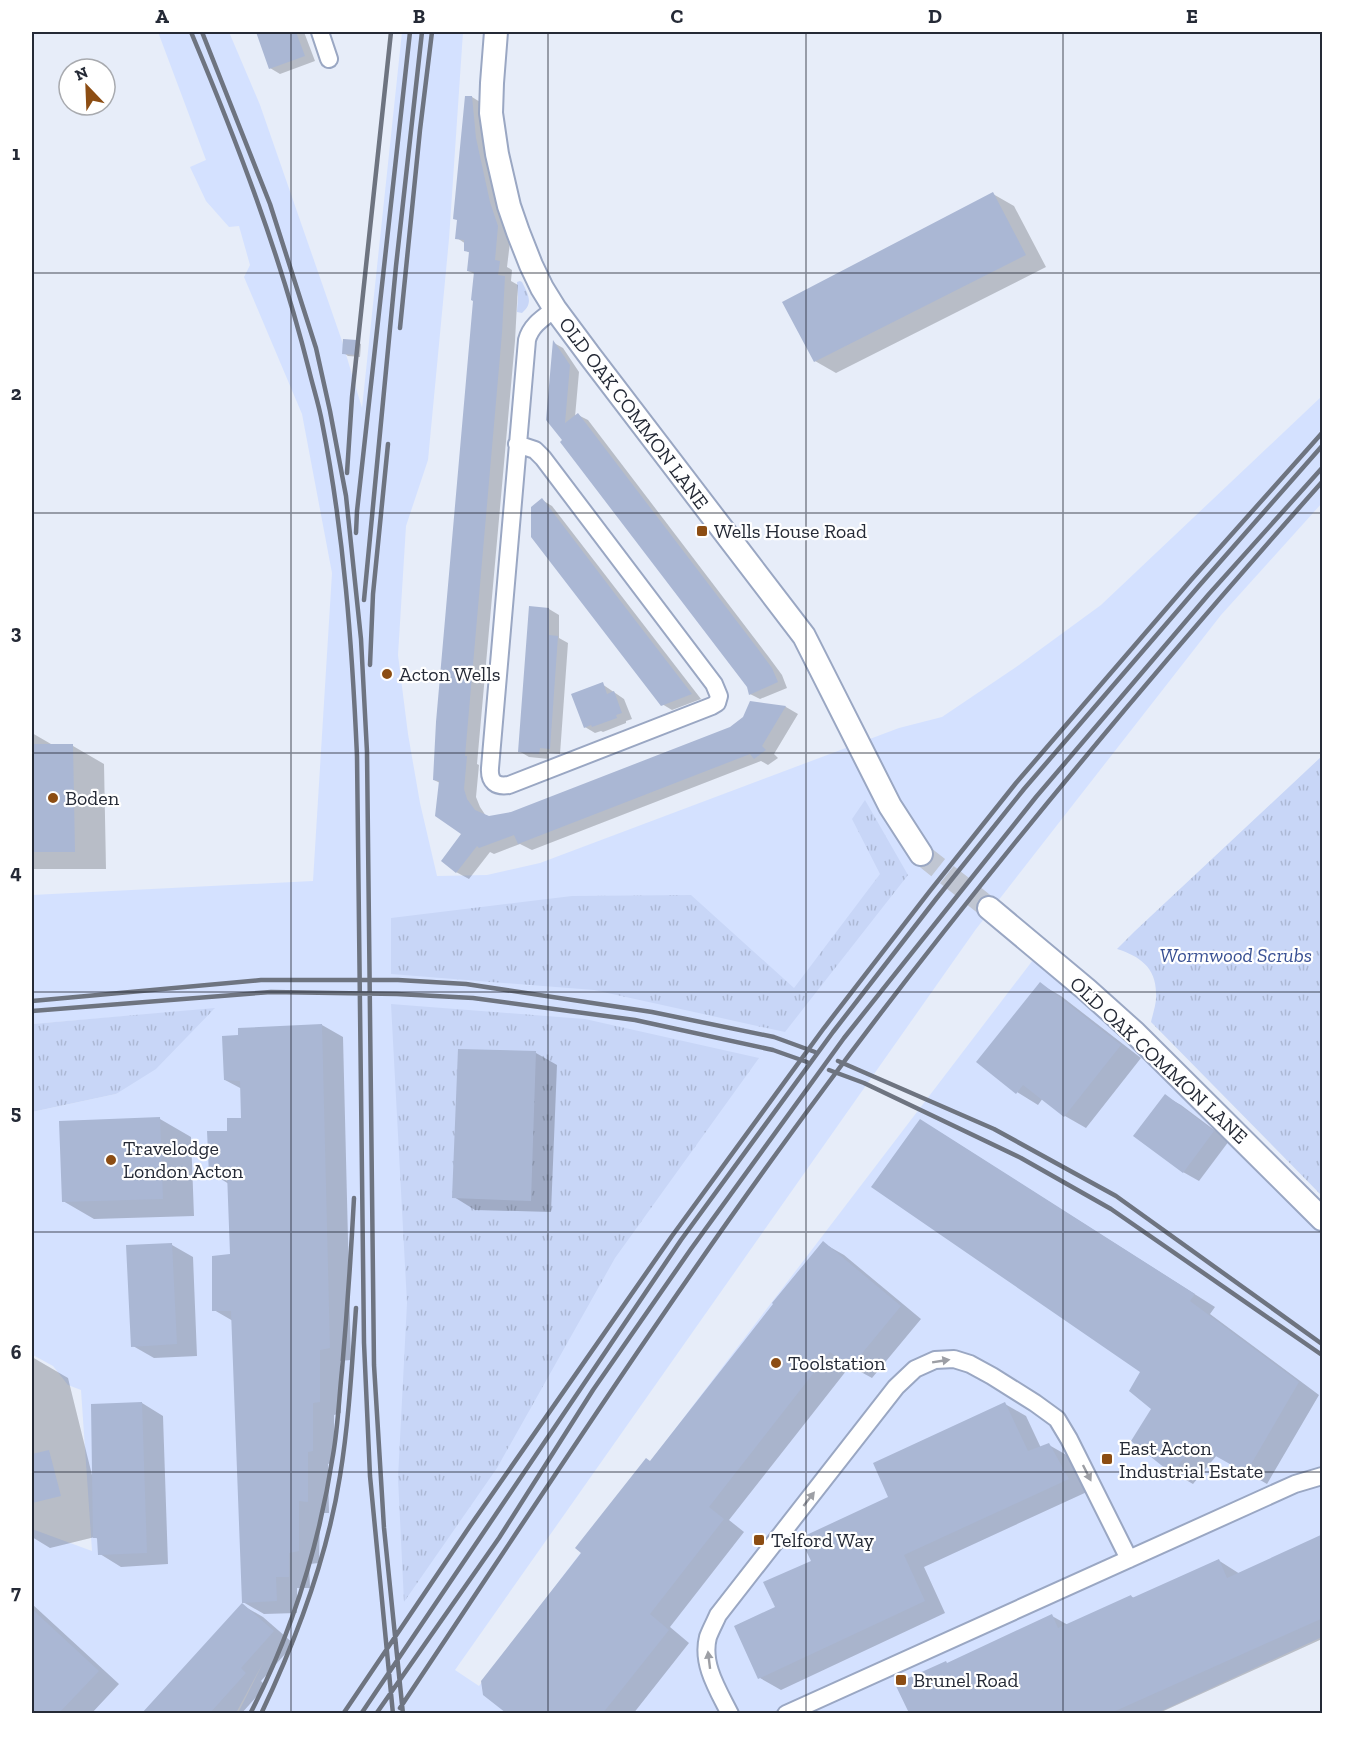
<svg xmlns="http://www.w3.org/2000/svg" width="1354" height="1745" font-family="'Zilla Slab',serif">
<style>
.built{fill:#d4e1ff}
.grass{fill:url(#grass-tufts)}
.shadow{fill:#0003}
.building{fill:#aab7d4}
.lines{fill:none;stroke-linecap:round;stroke-linejoin:round}
.secondary-tunnel{stroke:#c0c6d2;stroke-width:22;stroke-dasharray:22 11;stroke-linecap:butt}
.street-casing{stroke:#9aa7c3;stroke-width:20}
.secondary-casing{stroke:#9aa7c3;stroke-width:26}
.street{stroke:#fff;stroke-width:16}
.secondary{stroke:#fff;stroke-width:22}
.rail{stroke:#6e7480;stroke-width:4.5}
.oneway{fill:#9d9fa5}
.grid{fill:none;stroke:#252a36;stroke-width:1.5;stroke-opacity:0.55}
.poi-dot{fill:#8c4d13;stroke:#fff;stroke-width:2}
.labels{text-anchor:middle;stroke-width:4.5;stroke-linejoin:round;paint-order:stroke}
.street-label{font-size:20px;fill:#252a36;stroke:#fff}
.poi-label{font-size:20px;fill:#252a36;stroke:#fff;text-anchor:start}
.park-label{font-size:20px;font-style:italic;fill:#385093;stroke:#fff}
.neatline{fill:none;stroke:#252a36;stroke-width:2}
.grid-label{font-size:20px;text-anchor:middle;font-weight:bold;fill:#252a36}
</style>
<defs>
<pattern id="grass-tufts" width="24" height="20" patternUnits="userSpaceOnUse" patternTransform="scale(1.5)"><rect width="24" height="20" fill="#c8d6f7"/><path d="M3 7l-1-3M5 7V3M7 7l1-3M15 17l-1-3M17 17v-4M19 17l1-3" fill="none" stroke="#acb8d4"/></pattern>
</defs>
<rect width="100%" height="100%" fill="#e7edf9"/>
<!-- built -->
<path class="built" d="M 158,32 L 229,32 L 260,105 L 342,341 L 362,408 L 402,32 L 463,32 L 449,239 L 428,460 L 406,526 L 398,655 L 408,734 L 420,803 L 437,876 L 487,875 L 540,863 L 899,728 L 942,717 L 1019,665 L 1101,605 L 1322,396 L 1322,503 L 1221,615 L 976,929 L 455,1670 L 479,1686 L 1036,956 L 1179,1081 L 1322,1227 L 1322,1637 L 1157,1713 L 238,1713 L 264,1661 L 236,1713 L 32,1713 L 32,1529 L 92,1551 L 81,1390 L 68,1385 L 53,1366 L 33,1355 L 32,1342 L 32,1112 L 116,1094 L 214,1009 L 32,1024 L 32,895 L 313,881 L 332,573 L 302,414 L 244,277 L 250,265 L 239,226 L 229,227 L 206,201 L 190,167 L 206,160 Z"/>
<!-- grass -->
<path class="grass" d="M 520,281 L 522,282 C 528,294 534,303 522,313 L 517,312 L 517,311 L 518,297 L 517,282 Z
M 1322,756 L 1322,1196 L 1151,1022 C 1153,1013 1157,1002 1156,993 C 1156,967 1139,956 1117,949 L 1135,931 Z
M 865,800 L 908,875 L 785,1032 L 594,990 L 391,974 L 391,918 L 572,896 L 691,895 L 794,988 L 880,874 L 852,819 Z
M 391,1004 L 585,1019 L 759,1058 L 615,1258 L 497,1468 L 404,1602 L 398,1478 L 407,1303 Z
M 215,1008 L 156,1069 L 116,1094 L 32,1112 L 32,1024 Z"/>
<!-- shadow -->
<path class="shadow" d="M 257,32 L 304,32 L 315,61 L 280,74 L 270,68 Z
M 472,97 L 485,105 L 511,234 L 507,267 L 512,270 L 511,281 L 518,285 L 515,341 L 477,764 L 479,765 L 476,797 L 480,807 L 486,816 L 489,817 L 511,814 L 731,728 L 744,718 L 751,703 L 786,707 L 798,714 L 774,754 L 778,758 L 768,765 L 761,761 L 532,850 L 520,844 L 494,854 L 490,852 L 469,879 L 456,872 L 464,834 L 440,783 L 434,780 L 474,301 L 475,274 L 468,271 L 470,253 L 465,250 L 466,244 L 457,238 Z
M 993,194 L 1014,206 L 1046,267 L 836,373 L 815,361 Z
M 357,342 L 361,344 L 360,357 L 348,356 L 344,353 Z
M 554,343 L 563,348 L 579,372 L 575,417 L 578,415 L 588,420 L 768,656 L 782,675 L 787,688 L 760,699 L 750,694 L 748,686 L 564,440 Z
M 542,500 L 552,506 L 701,699 L 672,710 L 662,704 Z
M 549,609 L 559,615 L 559,638 L 568,643 L 560,754 L 549,753 L 549,759 L 529,757 L 519,751 Z
M 602,684 L 624,699 L 632,719 L 626,721 L 626,723 L 603,732 L 601,731 L 595,733 L 585,727 Z
M 32,733 L 51,744 L 51,745 L 73,746 L 104,764 L 106,869 L 32,869 Z
M 1040,984 L 1061,996 L 1141,1058 L 1086,1128 L 1065,1116 L 1043,1098 L 1038,1105 L 1017,1092 Z
M 322,1025 L 343,1037 L 351,1360 L 340,1361 L 341,1413 L 334,1415 L 334,1462 L 328,1464 L 329,1513 L 320,1513 L 319,1563 L 309,1564 L 310,1588 L 297,1588 L 297,1613 L 264,1614 L 243,1602 L 233,1321 L 214,1310 L 231,1255 L 229,1184 L 211,1173 L 228,1132 L 243,1119 L 242,1089 L 225,1080 Z
M 459,1050 L 536,1053 L 557,1065 L 551,1212 L 475,1210 L 454,1197 Z
M 1165,1096 L 1181,1105 L 1229,1141 L 1199,1181 L 1183,1172 Z
M 160,1119 L 191,1137 L 194,1216 L 94,1219 L 63,1201 Z
M 941,1133 L 1215,1307 L 1210,1314 L 1319,1395 L 1267,1484 L 1217,1455 L 1193,1484 L 1172,1472 L 1142,1372 Z
M 823,1243 L 844,1255 L 921,1319 L 872,1378 L 850,1366 L 729,1520 L 744,1532 L 670,1627 L 689,1643 L 633,1714 L 508,1714 L 484,1694 L 651,1463 Z
M 172,1245 L 193,1257 L 197,1356 L 154,1358 L 133,1346 Z
M 32,1357 L 68,1378 L 92,1475 L 142,1403 L 163,1416 L 168,1564 L 121,1567 L 100,1554 L 99,1540 L 95,1537 L 50,1548 L 32,1537 Z
M 1005,1404 L 1026,1416 L 1041,1448 L 1049,1445 L 1070,1457 L 1089,1491 L 924,1567 L 945,1613 L 781,1690 L 760,1678 L 777,1608 L 813,1561 Z
M 1322,1536 L 1322,1639 L 1157,1714 L 910,1714 L 897,1685 L 949,1664 L 1052,1616 L 1068,1625 L 1131,1596 L 1135,1599 L 1218,1560 L 1240,1574 Z
M 32,1604 L 119,1684 L 91,1714 L 32,1714 Z
M 242,1605 L 263,1617 L 294,1644 L 261,1681 L 266,1686 L 241,1714 L 144,1714 Z"/>
<!-- building -->
<path class="building" d="M 256,32 L 296,32 L 305,56 L 269,69 Z
M 465,96 L 472,96 L 476,138 L 490,202 L 498,226 L 495,260 L 500,261 L 498,275 L 505,276 L 502,333 L 465,756 L 467,756 L 464,789 L 467,799 L 475,810 L 489,816 L 511,812 L 730,727 L 743,717 L 750,701 L 786,706 L 762,746 L 766,750 L 754,759 L 750,754 L 518,844 L 514,835 L 479,848 L 477,846 L 456,873 L 441,861 L 461,834 L 435,816 L 439,781 L 433,780 L 436,722 L 473,301 L 471,300 L 474,272 L 467,271 L 469,252 L 464,251 L 464,240 L 455,239 L 457,220 L 453,219 Z
M 993,192 L 1026,255 L 814,362 L 782,302 Z
M 343,339 L 357,340 L 356,355 L 342,354 Z
M 553,340 L 570,365 L 565,423 L 578,413 L 758,649 L 772,668 L 778,682 L 749,695 L 747,687 L 560,442 L 562,440 L 546,420 Z
M 542,498 L 622,603 L 692,694 L 661,706 L 531,537 L 531,507 Z
M 529,606 L 549,608 L 549,635 L 558,636 L 550,749 L 540,748 L 539,754 L 518,752 Z
M 603,682 L 607,694 L 614,691 L 622,713 L 616,715 L 617,718 L 592,727 L 591,725 L 584,728 L 571,694 Z
M 32,744 L 73,744 L 75,852 L 32,852 Z
M 1040,982 L 1121,1045 L 1064,1117 L 1023,1085 L 1016,1094 L 976,1062 Z
M 322,1024 L 330,1348 L 320,1350 L 320,1402 L 313,1403 L 313,1451 L 308,1452 L 308,1502 L 299,1501 L 299,1551 L 289,1553 L 289,1577 L 276,1577 L 277,1601 L 242,1603 L 231,1311 L 212,1311 L 212,1256 L 230,1254 L 227,1173 L 209,1174 L 207,1131 L 227,1131 L 227,1118 L 241,1118 L 240,1081 L 224,1080 L 222,1036 L 238,1035 L 238,1028 Z
M 458,1049 L 536,1051 L 531,1201 L 452,1198 Z
M 1165,1094 L 1214,1131 L 1183,1173 L 1133,1136 Z
M 160,1117 L 163,1199 L 62,1202 L 59,1121 Z
M 920,1119 L 1195,1294 L 1190,1301 L 1299,1382 L 1246,1473 L 1196,1445 L 1171,1473 L 1131,1441 L 1151,1409 L 1129,1391 L 1140,1372 L 871,1187 Z
M 823,1241 L 901,1306 L 850,1368 L 830,1352 L 709,1507 L 724,1519 L 650,1614 L 669,1630 L 603,1713 L 506,1713 L 483,1695 L 481,1681 L 581,1553 L 575,1548 L 646,1458 L 650,1461 L 773,1304 L 772,1303 Z
M 172,1243 L 177,1344 L 131,1347 L 126,1245 Z
M 142,1402 L 147,1553 L 98,1555 L 97,1538 L 93,1538 L 91,1404 Z
M 1005,1402 L 1028,1451 L 1049,1443 L 1069,1479 L 904,1555 L 925,1601 L 758,1679 L 734,1626 L 775,1607 L 763,1582 L 811,1561 L 800,1538 L 888,1497 L 873,1463 Z
M 49,1450 L 61,1496 L 32,1503 L 32,1454 Z
M 1323,1534 L 1323,1618 L 1111,1713 L 909,1713 L 895,1684 L 946,1661 L 947,1663 L 1052,1614 L 1058,1628 L 1131,1595 L 1132,1598 L 1219,1559 L 1227,1578 Z
M 242,1603 L 274,1631 L 241,1668 L 246,1673 L 210,1713 L 142,1713 Z
M 32,1609 L 99,1671 L 59,1713 L 32,1713 Z"/>
<g class="lines">
<!-- secondary-tunnel -->
<path class="secondary-tunnel" d="M 921,854 L 989,908"/>
<defs>
<path id="street" d="M 320,32 L 329,59
M 517,444 L 535,450 L 543,458 L 714,684 L 719,696 L 717,703 L 712,706 L 509,785 C 496,787 489,782 490,768 L 527,340 C 531,325 543,318 555,309
M 730,1714 C 718,1690 701,1664 708,1637 C 711,1629 715,1622 718,1615 L 896,1387 L 915,1369 L 935,1360 L 954,1359 L 970,1364 L 992,1376 L 1035,1403 L 1057,1419 L 1069,1439 L 1129,1559
M 786,1714 L 1295,1484 L 1322,1476"/>
<path id="secondary" d="M 496,32 L 492,83 L 491,113 L 497,154 L 509,206 L 518,232 L 531,265 L 542,288 L 555,309 L 590,356 L 804,636 L 890,806 L 921,854
M 989,908 L 1087,990 L 1135,1033 L 1322,1219"/>
</defs>
<!-- street casing -->
<use href="#street" class="street-casing"/>
<!-- secondary casing -->
<use href="#secondary" class="secondary-casing"/>
<!-- street -->
<use href="#street" class="street"/>
<!-- secondary -->
<use href="#secondary" class="secondary"/>
<!-- rail -->
<path class="rail" d="M 191,32 C 237,142 280,254 309,370 C 313,387 319,405 322,422 C 344,533 352,644 357,756 L 364,1343 L 370,1476 L 393,1714
M 202,32 L 270,204 L 316,348 L 330,411 L 346,496 L 361,639 L 367,752 L 374,1365 L 384,1528 L 403,1714
M 400,328 L 420,130 L 432,32
M 347,473 L 352,397 L 391,32
M 356,533 L 357,511 L 410,32
M 364,600 L 396,266 L 422,32
M 370,665 L 373,594 L 388,444
M 32,1001 L 261,980 L 398,980 L 466,984 L 652,1012 L 774,1037 L 815,1052
M 32,1011 L 271,992 L 397,994 L 473,998 L 635,1020 L 773,1050 L 807,1062
M 838,1061 L 994,1129 L 1116,1196 L 1322,1344
M 829,1070 L 864,1083 L 1021,1158 L 1111,1209 L 1322,1355
M 400,1708 C 539,1500 674,1290 823,1090 C 979,879 1148,678 1322,482
M 250,1714 C 292,1633 319,1545 333,1455 C 338,1427 339,1398 342,1370 C 347,1312 351,1255 354,1198
M 261,1714 C 297,1638 327,1559 340,1476 C 349,1421 352,1364 356,1308
M 343,1714 L 470,1526 L 672,1236 L 824,1028 L 929,892 L 1016,783 L 1191,580 L 1322,433
M 361,1714 L 681,1240 L 833,1032 L 936,899 L 1024,789 L 1198,587 L 1322,446
M 376,1714 L 499,1538 L 593,1390 L 691,1249 L 844,1038 L 1036,797 L 1209,594 L 1322,468"/>
</g>
<!-- one-way arrows -->
<defs><path id="oneway-solid" d="M-6-.8H1V-3.2L6.5 0L1 3.2V.8H-6Z" transform="scale(1.5)"/></defs>
<g class="oneway">
<use href="#oneway-solid" transform="translate(941 1361) rotate(-9)"/>
<use href="#oneway-solid" transform="translate(1087 1473) rotate(63)"/>
<use href="#oneway-solid" transform="translate(809 1499) rotate(-52)"/>
<use href="#oneway-solid" transform="translate(709 1660) rotate(-97)"/>
</g>
<!-- grid -->
<path class="grid" d="M 291,32 L 291,1714M 548,32 L 548,1714M 806,32 L 806,1714M 1063,32 L 1063,1714M 32,273 L 1322,273M 32,513 L 1322,513M 32,753 L 1322,753M 32,992 L 1322,992M 32,1232 L 1322,1232M 32,1472 L 1322,1472"/>
<!-- markers -->
<g class="poi-dot">
<rect x="696" y="525" width="12" height="12" rx="3"/>
<circle cx="387" cy="674" r="6"/>
<circle cx="53" cy="798" r="6"/>
<circle cx="111" cy="1160" r="6"/>
<circle cx="776" cy="1363" r="6"/>
<rect x="1101" y="1453" width="12" height="12" rx="3"/>
<rect x="753" y="1534" width="12" height="12" rx="3"/>
<rect x="895" y="1674" width="12" height="12" rx="3"/>
</g>
<g class="labels">
<!-- street labels -->
<g class="street-label">
<text transform="translate(634 413) rotate(53)" y="7">OLD OAK COMMON LANE</text>
<text transform="translate(1159 1060) rotate(43)" y="7">OLD OAK COMMON LANE</text>
</g>
<!-- poi labels -->
<g class="poi-label">
<text x="714" y="538">Wells House Road</text>
<text x="399" y="681">Acton Wells</text>
<text x="65" y="805">Boden</text>
<text x="123" y="1155">Travelodge<tspan x="123" dy="23">London Acton</tspan></text>
<text x="788" y="1370">Toolstation</text>
<text x="1119" y="1455">East Acton<tspan x="1119" dy="23">Industrial Estate</tspan></text>
<text x="771" y="1547">Telford Way</text>
<text x="913" y="1687">Brunel Road</text>
</g>
<!-- park labels -->
<g class="park-label">
<text x="1236" y="962">Wormwood Scrubs</text>
</g>
</g>
<!-- border -->
<rect width="1354" height="1745" fill="none" stroke="#ffffff" stroke-width="66"/>
<!-- north arrow -->
<g transform="translate(87 87) rotate(337)"><circle r="28" fill="#ffffff" stroke="#a8aaaf" stroke-width="1.5"/>
<path d="M0-4.5L10 22L0 15L-10 22Z" fill="#8c4d13"/>
<text y="-9" font-size="16" font-weight="bold" text-anchor="middle" fill="#252a36">N</text>
</g>
<rect x="33" y="33" width="1288" height="1679" class="neatline"/>
<g class="grid-label">
<text x="162" y="23">A</text>
<text x="419" y="23">B</text>
<text x="677" y="23">C</text>
<text x="935" y="23">D</text>
<text x="1192" y="23">E</text>
<text x="16" y="160">1</text>
<text x="16" y="400">2</text>
<text x="16" y="639">3</text>
<text x="16" y="879">4</text>
<text x="16" y="1119">5</text>
<text x="16" y="1359">6</text>
<text x="16" y="1599">7</text>
</g>
</svg>
